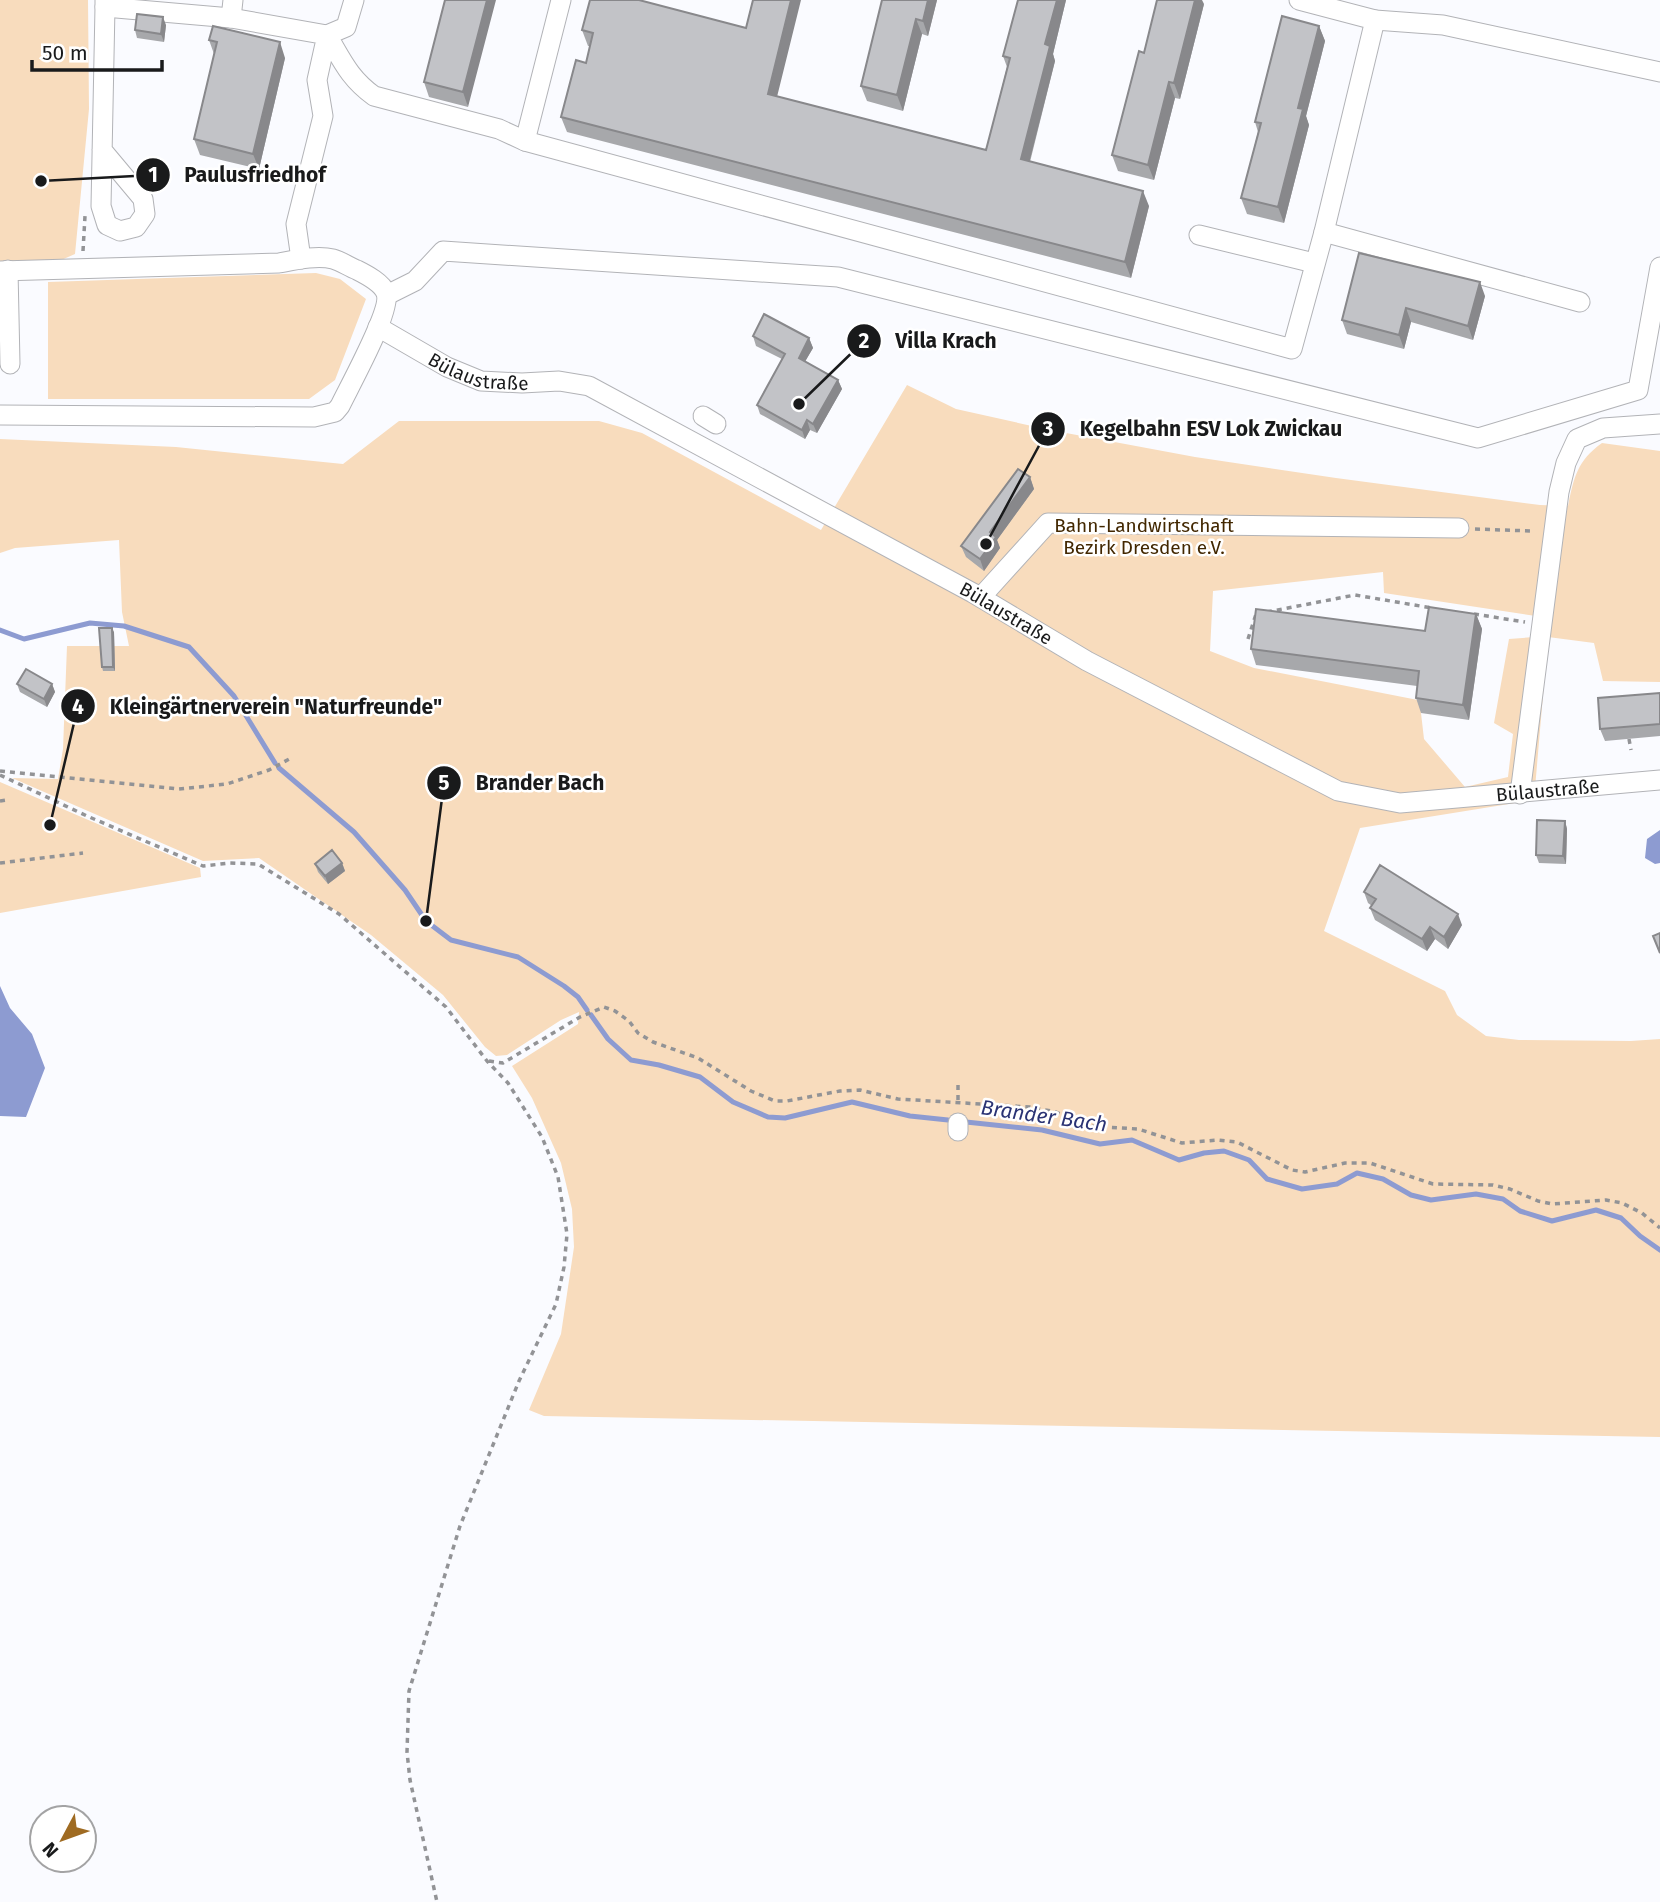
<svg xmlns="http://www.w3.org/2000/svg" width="1660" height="1902" font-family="'Fira Sans',sans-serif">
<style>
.green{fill:#f8dcbd;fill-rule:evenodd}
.water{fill:#8d9bd1}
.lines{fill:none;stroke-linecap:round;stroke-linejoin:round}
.stream{stroke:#8d9bd1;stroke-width:5}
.minor-casing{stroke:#b2b3b7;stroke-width:21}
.path{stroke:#929396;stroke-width:3.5;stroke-dasharray:5 5;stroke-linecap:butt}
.minor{stroke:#fff;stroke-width:19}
.wall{fill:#a7a8ab}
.shaded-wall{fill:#88888b}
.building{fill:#c2c3c7;stroke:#88888b;stroke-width:2}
.labels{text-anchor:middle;stroke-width:5;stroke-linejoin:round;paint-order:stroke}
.street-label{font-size:19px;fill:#191a1b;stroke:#fff}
.park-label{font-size:19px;fill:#422700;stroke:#fff}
.water-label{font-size:21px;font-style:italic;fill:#2a3374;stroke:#fff}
.leader{fill:none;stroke:#191a1b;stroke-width:2.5}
.callout-dot{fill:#191a1b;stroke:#fff;stroke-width:2.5}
.mark-label{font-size:21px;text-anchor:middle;font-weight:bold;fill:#fff}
.callout-label{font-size:21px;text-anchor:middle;font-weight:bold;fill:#191a1b;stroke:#fff;stroke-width:5;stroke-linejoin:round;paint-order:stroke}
</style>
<rect width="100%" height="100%" fill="#fafbff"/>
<!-- green -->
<path class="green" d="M 0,0 L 88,0 L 89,109 L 75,254 L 59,261 L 0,262 Z
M 316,273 L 340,279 L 366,299 L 335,380 L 309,399 L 48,399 L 48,282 Z
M 907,385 L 956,409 L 1050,430 L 1195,457 L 1336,478 L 1540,505 L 1568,506 C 1574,477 1577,461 1602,443 L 1660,451 L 1660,682 L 1603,681 L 1594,643 L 1548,637 L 1534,800 L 1360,828 L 1324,931 L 1445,991 L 1457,1015 L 1486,1036 L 1519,1040 L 1631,1041 L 1660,1039 L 1660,1437 L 544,1416 L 529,1410 L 561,1334 L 574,1247 L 572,1209 L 561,1163 L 532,1098 L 512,1066 L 578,1024 L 579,1012 L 561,1020 L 507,1055 L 496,1056 L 485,1047 L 443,995 L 371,935 L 259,858 L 203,861 L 12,778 L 58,779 L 63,749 L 67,646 L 129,646 L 122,612 L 119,540 L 15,548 L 0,553 L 0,439 L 176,447 L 343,464 L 399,421 L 599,421 L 642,433 L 821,530 ZM 1383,572 L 1384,593 L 1549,618 L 1548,636 L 1509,639 L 1494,723 L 1513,734 L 1508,777 L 1465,787 L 1424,739 L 1421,713 L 1423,701 L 1254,668 L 1210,651 L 1213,591 Z
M 0,782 L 200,868 L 201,877 L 0,913 Z"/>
<!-- water -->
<path class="water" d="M 1660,830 L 1660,863 L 1655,864 L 1645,858 L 1647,839 Z
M 0,986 L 10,1008 L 32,1034 L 45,1068 L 26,1117 L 0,1116 Z"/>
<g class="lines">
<!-- stream -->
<path class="stream" d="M 0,630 L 24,639 L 90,623 L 124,626 L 189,647 L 234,696 L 275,763
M 279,768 L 354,832 L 405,890 L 426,921 L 451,940 L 518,957 L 564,986 L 578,997 L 587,1010
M 591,1015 L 608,1039 L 631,1060 L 659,1065 L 700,1077 L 733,1102 L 768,1117 L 785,1118 L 852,1102 L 910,1116 L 948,1120
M 966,1122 L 1042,1130 L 1100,1144 L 1132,1140 L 1179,1160 L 1204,1153 L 1224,1151 L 1249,1160 L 1267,1179 L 1302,1189 L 1337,1184 L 1357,1173 L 1383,1179 L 1411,1195 L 1431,1200 L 1476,1194 L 1503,1199 L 1520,1211 L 1552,1221 L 1596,1210 L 1621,1218 L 1640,1236 L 1660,1250"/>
<defs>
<g id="minor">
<path d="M 354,0 L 346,27 L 327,35 C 342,60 349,78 374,96 L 499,129 L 525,141 L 1292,349 L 1324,232 L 1580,302"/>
<path d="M 1299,0 L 1375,20 L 1324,232"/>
<path d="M 105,7 L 231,18 L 327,35 L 317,80 L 323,116 L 296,224 L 301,259"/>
<path d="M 231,18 L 233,0"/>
<path d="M 1375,20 L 1443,25 L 1660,72"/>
<path d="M 525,141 L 561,0"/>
<path d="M 102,150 L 143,199 L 145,214 L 136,227 L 120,231 L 107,225 L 101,206 L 105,7 L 105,0"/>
<path d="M 1199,235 L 1314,263"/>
<path d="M 8,270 L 10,364"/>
<path d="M 0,271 L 279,263 C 295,260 317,255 333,259 C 341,261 349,267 357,270 C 367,275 382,283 386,293 C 392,310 349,387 340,406 L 335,412 L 314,417 L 0,415"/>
<path d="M 387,295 L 415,281 L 443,251 L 838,277 L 1478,438 L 1638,390 L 1660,267"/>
<path id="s1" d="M 378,327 L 447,367 L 481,381 L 522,383 L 559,381 L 589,386 L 973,593 L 1087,661 L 1338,791 L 1400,803 L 1660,780"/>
<path d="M 703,416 L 716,424"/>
<path d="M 981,597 L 1048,523 L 1459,528"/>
<path d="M 1520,794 L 1559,492 L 1566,463 L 1577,439 L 1603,428 L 1660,424"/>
<path d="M 958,1123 L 958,1131"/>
</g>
</defs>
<!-- minor casing -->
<use href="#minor" class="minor-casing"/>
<!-- path -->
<path class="path" d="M 83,251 L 85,216
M 1475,529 L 1532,531
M 1267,612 L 1355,595 L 1432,608
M 1474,614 L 1525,622
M 1248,639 L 1256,614
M 1629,739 L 1631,750
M 0,771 L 179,789 L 227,784 L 269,770 L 291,758
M 0,775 L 87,816 L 203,866 L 230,863 L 258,864 L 339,914 L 446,1007 L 487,1061 L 508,1083 L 542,1137 L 558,1177 L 567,1234 L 564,1267 L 556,1304 L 519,1381 L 460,1526 L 409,1691 L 407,1752 L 410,1780 L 437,1902
M 0,801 L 7,800
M 0,863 L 83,853
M 489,1061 L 503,1063 L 580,1017 L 604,1007 L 615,1011 L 629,1021 L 638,1033 L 653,1042 L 698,1058 L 751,1091 L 775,1101 L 787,1101 L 840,1091 L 860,1090 L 898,1099 L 1030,1107 L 1056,1112 L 1089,1126 L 1138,1129 L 1182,1143 L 1218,1140 L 1237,1142 L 1292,1170 L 1305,1172 L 1345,1163 L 1370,1163 L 1433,1184 L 1493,1185 L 1510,1189 L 1538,1201 L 1552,1204 L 1606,1200 L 1622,1203 L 1642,1213 L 1660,1228
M 958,1085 L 958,1100"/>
<!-- minor -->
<use href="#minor" class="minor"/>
</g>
<!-- wall -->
<path class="wall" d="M 445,0 L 468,107 L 429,97 L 424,82 Z
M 590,0 L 777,96 L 986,150 L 1007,67 L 1003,56 L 1018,0 L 1066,0 L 1053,54 L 1055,61 L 1030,162 L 1149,206 L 1131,278 L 567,132 L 561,117 L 586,63 L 590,46 L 588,46 L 582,30 Z
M 882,0 L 937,0 L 928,36 L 922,34 L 903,111 L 867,101 L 861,86 Z
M 1204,4 L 1180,99 L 1175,98 L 1154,180 L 1118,171 L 1112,155 L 1144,53 Z
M 166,25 L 164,42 L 137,38 L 135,30 Z
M 1319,26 L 1325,41 L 1306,116 L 1309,125 L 1284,223 L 1247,214 L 1241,198 L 1258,132 L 1255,122 Z
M 209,40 L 285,58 L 259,169 L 200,155 L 194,139 L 214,54 Z
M 1359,253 L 1485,296 L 1473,340 L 1411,322 L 1404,349 L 1347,334 L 1342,320 Z
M 753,336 L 809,338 L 813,348 L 805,361 L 838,380 L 842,389 L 817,433 L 810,430 L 805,439 L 760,414 L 757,405 L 782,359 L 756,346 Z
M 1030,477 L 1034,489 L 997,540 L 1000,548 L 984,571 L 966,557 L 961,546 Z
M 1476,614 L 1482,629 L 1469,720 L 1421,713 L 1416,698 L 1417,686 L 1256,665 L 1251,649 L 1425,631 Z
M 114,632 L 115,671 L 103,671 L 102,667 Z
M 17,684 L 52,684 L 55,692 L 47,707 L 20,692 Z
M 1660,693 L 1660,736 L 1605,741 L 1600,729 Z
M 1565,821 L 1567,829 L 1566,864 L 1539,863 L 1536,855 Z
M 342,863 L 345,871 L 328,884 L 318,872 L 315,864 Z
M 1364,892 L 1462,925 L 1448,949 L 1435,939 L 1427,951 L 1375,920 L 1370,908 L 1372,906 L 1368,903 Z"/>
<!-- shaded-wall -->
<path class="shaded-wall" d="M 487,0 L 496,0 L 468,107 L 463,92 Z
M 791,0 L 801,0 L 774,109 L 768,94 Z
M 928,0 L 937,0 L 928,36 L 923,21 Z
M 1057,0 L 1066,0 L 1053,54 L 1055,61 L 1026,175 L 1021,159 L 1045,44 Z
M 1195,0 L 1202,0 L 1204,4 L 1180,99 L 1174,83 Z
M 163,17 L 166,25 L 164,42 L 161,34 Z
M 916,19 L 922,34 L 903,111 L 897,95 Z
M 1319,26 L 1325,41 L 1306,116 L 1309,125 L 1284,223 L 1278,207 L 1298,108 Z
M 280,42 L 285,58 L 259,169 L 253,154 Z
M 1169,82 L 1175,98 L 1154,180 L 1148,165 Z
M 1143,191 L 1149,206 L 1131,278 L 1125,262 Z
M 1480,282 L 1485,296 L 1473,340 L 1468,326 Z
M 1406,308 L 1411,322 L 1404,349 L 1399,335 Z
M 809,338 L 813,348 L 802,367 L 799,358 Z
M 838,380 L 842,389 L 817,433 L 813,424 Z
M 807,420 L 810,430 L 805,439 L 802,430 Z
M 1030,477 L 1034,489 L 997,540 L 1000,548 L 984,571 L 980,559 L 990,532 Z
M 1476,614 L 1482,629 L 1469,720 L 1463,705 Z
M 112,628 L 114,632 L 115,671 L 113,667 Z
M 52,684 L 55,692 L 47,707 L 44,699 Z
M 1565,821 L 1567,829 L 1566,864 L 1563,856 Z
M 342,863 L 345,871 L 328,884 L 325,876 Z
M 1458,914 L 1462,925 L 1448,949 L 1444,937 Z
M 1430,927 L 1435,939 L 1427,951 L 1422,939 Z"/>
<!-- building -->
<path class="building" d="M 445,0 L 487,0 L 463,92 L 424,82 Z
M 590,0 L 639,0 L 746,28 L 753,0 L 791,0 L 768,94 L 986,150 L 1010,58 L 1003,56 L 1018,0 L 1057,0 L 1045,44 L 1050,46 L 1021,159 L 1143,191 L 1125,262 L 561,117 L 576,60 L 586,63 L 593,33 L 582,30 Z
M 882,0 L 928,0 L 923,21 L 916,19 L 897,95 L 861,86 Z
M 1157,0 L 1195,0 L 1174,83 L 1169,82 L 1148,165 L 1112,155 L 1139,51 L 1144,53 Z
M 137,14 L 163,17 L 161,34 L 135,30 Z
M 1282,16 L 1319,26 L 1298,108 L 1303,109 L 1278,207 L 1241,198 L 1261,123 L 1255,122 Z
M 213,26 L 280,42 L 253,154 L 194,139 L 217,42 L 209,40 Z
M 1359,253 L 1480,282 L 1468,326 L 1406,308 L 1399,335 L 1342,320 Z
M 764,314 L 809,338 L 799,358 L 838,380 L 813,424 L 807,420 L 802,430 L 757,405 L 785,354 L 753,336 Z
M 1018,469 L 1030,477 L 990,532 L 996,537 L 980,559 L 961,546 Z
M 1429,607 L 1476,614 L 1463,705 L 1416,698 L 1419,671 L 1251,649 L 1256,609 L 1425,631 Z
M 99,628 L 112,628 L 113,667 L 102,667 Z
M 26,669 L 52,684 L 44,699 L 17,684 Z
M 1660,693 L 1660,724 L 1600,729 L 1598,698 Z
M 1537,820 L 1565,821 L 1563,856 L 1536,855 Z
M 332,850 L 342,863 L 325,876 L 315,864 Z
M 1380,865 L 1458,914 L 1444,937 L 1430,927 L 1422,939 L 1370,908 L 1376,899 L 1364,892 Z
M 1660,933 L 1660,953 L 1653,936 Z"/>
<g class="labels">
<!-- street labels -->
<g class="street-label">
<text dy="7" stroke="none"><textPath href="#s1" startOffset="112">Bülaustraße</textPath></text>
<text dy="7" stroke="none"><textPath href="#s1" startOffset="700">Bülaustraße</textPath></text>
<text dy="7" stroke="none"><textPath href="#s1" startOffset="1288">Bülaustraße</textPath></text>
</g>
<!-- park labels -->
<g class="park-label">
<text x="1144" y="532">Bahn-Landwirtschaft<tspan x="1144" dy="22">Bezirk Dresden e.V.</tspan></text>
</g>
<!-- water labels -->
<g class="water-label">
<text transform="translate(1044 1116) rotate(8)" y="7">Brander Bach</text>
</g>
</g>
<!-- callouts -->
<path class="leader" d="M41 181L153 175M799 404L864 341M986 544L1048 429M50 825L78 706M426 921L444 783"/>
<g class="callout-dot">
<circle cx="41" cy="181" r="7"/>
<circle cx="799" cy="404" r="7"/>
<circle cx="986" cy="544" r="7"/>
<circle cx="50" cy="825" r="7"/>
<circle cx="426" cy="921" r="7"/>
<circle cx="153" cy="175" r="18"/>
<circle cx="864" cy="341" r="18"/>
<circle cx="1048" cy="429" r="18"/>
<circle cx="78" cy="706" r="18"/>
<circle cx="444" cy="783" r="18"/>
</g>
<g class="mark-label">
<text x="153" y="182">1</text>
<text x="864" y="348">2</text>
<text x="1048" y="436">3</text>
<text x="78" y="714">4</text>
<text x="444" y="790">5</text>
</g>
<g class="callout-label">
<text x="255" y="182">Paulusfriedhof</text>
<text x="946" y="348">Villa Krach</text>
<text x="1211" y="436">Kegelbahn ESV Lok Zwickau</text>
<text x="276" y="714">Kleingärtnerverein "Naturfreunde"</text>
<text x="540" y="790">Brander Bach</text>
</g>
<!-- north arrow -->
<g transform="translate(63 1839) rotate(229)"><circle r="33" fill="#ffffff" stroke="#a3a3a4" stroke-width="2"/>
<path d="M0-5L12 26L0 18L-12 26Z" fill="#9f6b22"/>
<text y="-10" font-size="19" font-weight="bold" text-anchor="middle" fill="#191a1b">N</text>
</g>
<!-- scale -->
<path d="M32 60v10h130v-10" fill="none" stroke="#191a1b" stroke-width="3.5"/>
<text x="42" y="60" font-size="21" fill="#191a1b" stroke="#ffffff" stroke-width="5" paint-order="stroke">50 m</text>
</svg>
